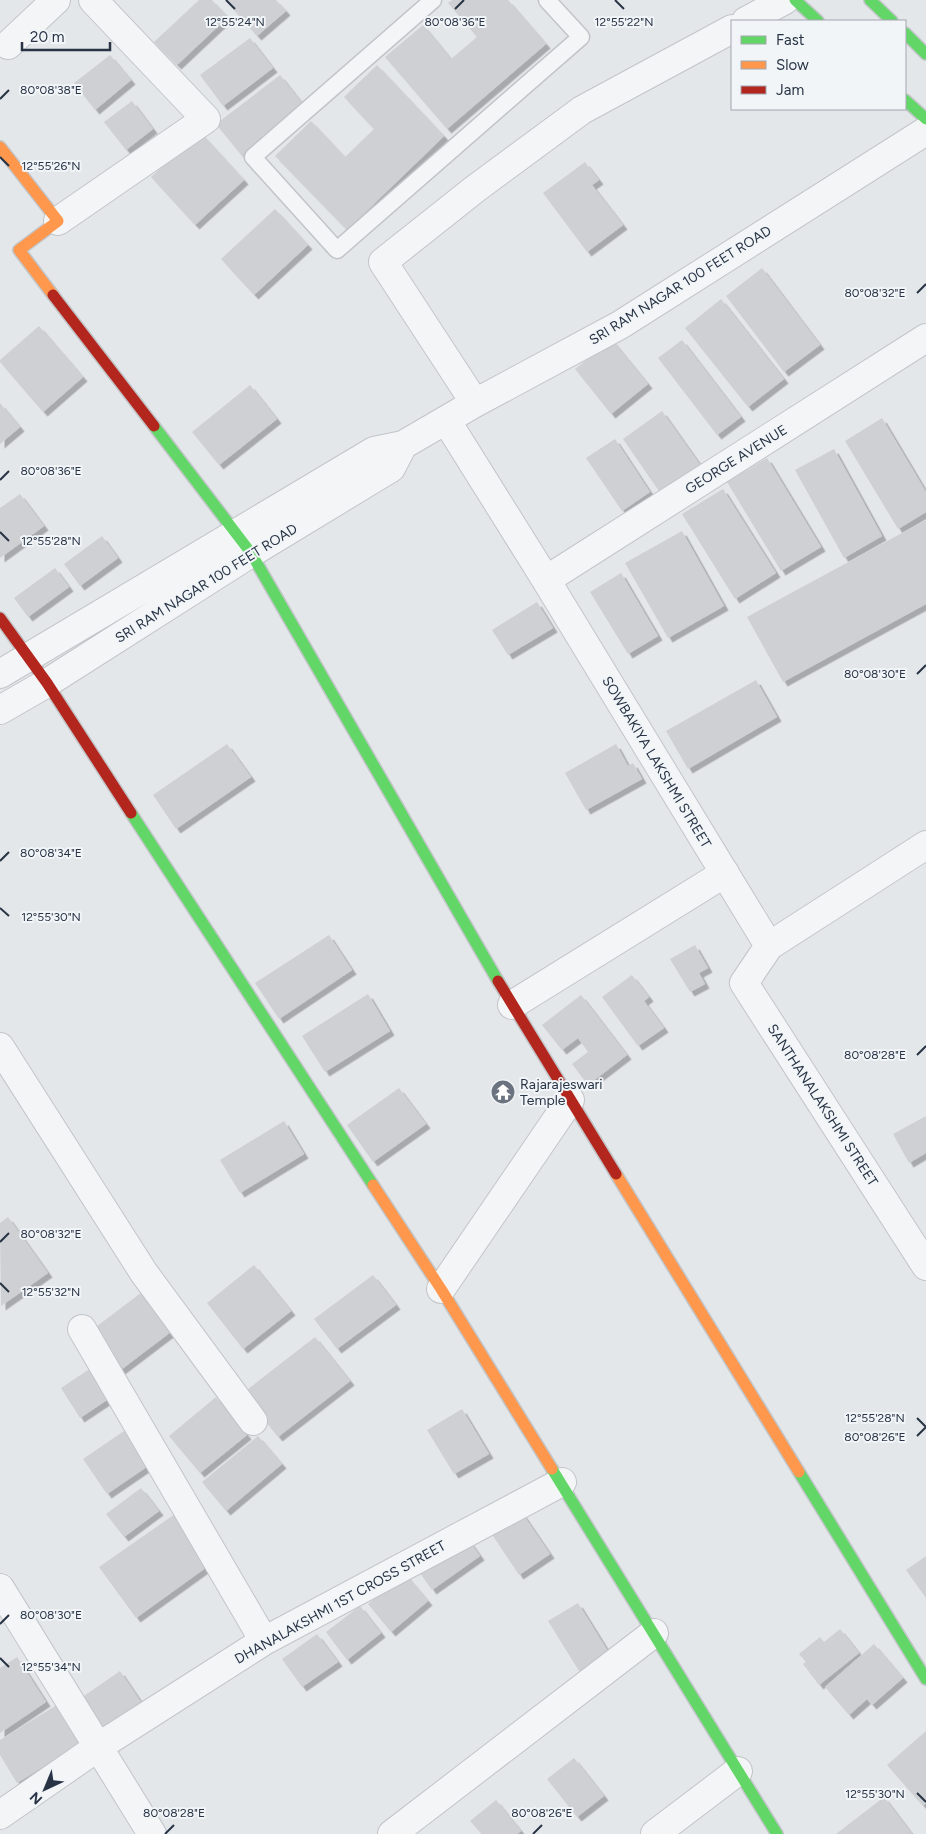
<svg xmlns="http://www.w3.org/2000/svg" width="926" height="1834" font-family="Figtree,sans-serif">
<style>
.building{fill:#ced0d3;filter:url(#shadow)}
.lines{fill:none;stroke-linecap:round;stroke-linejoin:round}
.lane-casing{stroke:#c2c5c8;stroke-width:19}
.street-casing{stroke:#c2c5c8;stroke-width:30}
.fast-casing{stroke:#c2c5c8;stroke-width:14}
.slow-casing{stroke:#c2c5c8;stroke-width:14}
.jam-casing{stroke:#c2c5c8;stroke-width:14}
.lane{stroke:#f3f5f6;stroke-width:16}
.street{stroke:#f3f5f6;stroke-width:28}
.fast{stroke:#63d668;stroke-width:11}
.slow{stroke:#ff974d;stroke-width:11}
.jam{stroke:#b3261e;stroke-width:11}
.ticks{fill:none;stroke:#283445;stroke-width:2}
.labels{text-anchor:middle;stroke-width:4;stroke-linejoin:round;paint-order:stroke}
.street-label{font-size:14px;fill:#283445;stroke:#f2f5f8}
.poi-label{font-size:14px;fill:#283445;stroke:#f2f5f8;text-anchor:start}
.ticks-label{font-size:12px;text-anchor:middle;fill:#283445;stroke:#f2f5f8;stroke-width:4;stroke-linejoin:round;paint-order:stroke}
</style>
<defs>
<filter id="shadow"><feDropShadow dx="4.5" dy="4.5" stdDeviation="0" flood-color="#0004"/></filter>
</defs>
<rect width="100%" height="100%" fill="#e4e7ea"/>
<!-- building -->
<path class="building" d="M 199,0 L 212,0 L 228,17 L 177,65 L 154,42 Z
M 225,0 L 276,0 L 286,11 L 257,36 Z
M 452,0 L 508,0 L 546,44 L 447,129 L 385,57 L 423,25 L 451,59 L 477,37 L 448,3 Z
M 250,38 L 273,68 L 223,106 L 200,75 Z
M 110,55 L 131,80 L 95,110 L 74,83 Z
M 377,65 L 444,136 L 347,230 L 275,156 L 311,121 L 345,157 L 374,129 L 344,97 Z
M 280,75 L 305,107 L 242,156 L 216,124 Z
M 132,101 L 153,129 L 126,150 L 104,122 Z
M 200,132 L 244,180 L 195,225 L 151,177 Z
M 585,162 L 599,180 L 592,185 L 623,225 L 587,252 L 543,193 Z
M 275,209 L 308,245 L 254,295 L 221,259 Z
M 762,268 L 820,345 L 784,372 L 726,296 Z
M 721,299 L 784,379 L 748,407 L 685,328 Z
M 39,326 L 83,377 L 43,412 L 0,362 L 0,360 Z
M 612,340 L 648,384 L 611,414 L 575,369 Z
M 682,340 L 741,417 L 717,435 L 658,358 Z
M 250,385 L 277,419 L 219,465 L 192,432 Z
M 0,403 L 20,427 L 0,444 Z
M 662,411 L 703,469 L 663,497 L 623,439 Z
M 882,418 L 926,492 L 926,512 L 898,529 L 845,441 Z
M 615,439 L 650,492 L 622,511 L 586,458 Z
M 834,449 L 882,536 L 844,558 L 795,470 Z
M 767,458 L 821,547 L 781,571 L 727,482 Z
M 723,489 L 776,573 L 735,599 L 682,514 Z
M 20,494 L 44,526 L 0,558 L 0,508 Z
M 926,520 L 926,604 L 783,682 L 747,617 Z
M 682,531 L 724,606 L 668,638 L 625,563 Z
M 102,536 L 118,558 L 80,586 L 64,564 Z
M 55,568 L 69,587 L 28,617 L 14,598 Z
M 621,573 L 658,636 L 628,654 L 590,592 Z
M 537,602 L 553,628 L 508,655 L 492,630 Z
M 756,680 L 777,717 L 688,769 L 666,731 Z
M 227,744 L 251,777 L 176,829 L 153,795 Z
M 616,744 L 628,766 L 633,763 L 642,779 L 586,810 L 565,773 Z
M 329,935 L 352,970 L 279,1019 L 255,983 Z
M 695,945 L 708,968 L 699,973 L 705,984 L 690,992 L 670,959 Z
M 632,975 L 649,997 L 644,1001 L 664,1028 L 638,1046 L 602,997 Z
M 368,994 L 390,1031 L 325,1072 L 302,1036 Z
M 581,995 L 627,1055 L 588,1085 L 572,1064 L 588,1052 L 578,1038 L 562,1050 L 542,1025 Z
M 399,1088 L 426,1124 L 373,1162 L 347,1125 Z
M 926,1116 L 926,1153 L 909,1163 L 893,1134 Z
M 284,1121 L 304,1154 L 240,1193 L 220,1160 Z
M 8,1217 L 48,1273 L 1,1306 L 0,1223 Z
M 254,1265 L 291,1311 L 243,1349 L 207,1303 Z
M 373,1275 L 396,1305 L 337,1349 L 314,1319 Z
M 146,1289 L 176,1328 L 118,1372 L 88,1333 Z
M 315,1337 L 350,1381 L 278,1437 L 243,1393 Z
M 94,1366 L 113,1396 L 80,1418 L 61,1388 Z
M 216,1397 L 247,1435 L 200,1473 L 169,1436 Z
M 462,1409 L 489,1454 L 454,1474 L 427,1430 Z
M 124,1431 L 148,1466 L 107,1494 L 83,1459 Z
M 258,1436 L 282,1464 L 226,1511 L 202,1482 Z
M 141,1488 L 159,1511 L 124,1537 L 106,1514 Z
M 520,1510 L 550,1554 L 519,1575 L 489,1530 Z
M 175,1514 L 211,1564 L 136,1618 L 99,1567 Z
M 468,1539 L 480,1556 L 432,1590 L 420,1573 Z
M 926,1556 L 926,1598 L 906,1570 Z
M 405,1574 L 428,1601 L 391,1632 L 368,1604 Z
M 578,1603 L 609,1653 L 579,1671 L 548,1621 Z
M 360,1606 L 381,1633 L 347,1660 L 326,1632 Z
M 840,1629 L 859,1653 L 819,1685 L 803,1664 L 806,1662 L 799,1654 L 820,1637 L 824,1642 Z
M 317,1634 L 338,1662 L 302,1687 L 282,1659 Z
M 874,1644 L 903,1678 L 872,1705 L 867,1699 L 849,1715 L 825,1687 Z
M 17,1657 L 46,1702 L 0,1733 L 0,1668 Z
M 120,1671 L 141,1702 L 103,1729 L 81,1698 Z
M 57,1705 L 80,1744 L 17,1783 L 0,1755 L 0,1740 Z
M 926,1731 L 926,1803 L 923,1806 L 887,1765 Z
M 574,1758 L 604,1796 L 577,1817 L 547,1779 Z
M 884,1797 L 912,1834 L 836,1834 Z
M 496,1800 L 521,1831 L 517,1834 L 482,1834 L 470,1821 Z"/>
<g class="lines">
<defs>
<path id="lane" d="M 433,0 L 253,157 L 337,250 L 581,37 L 547,0"/>
<path id="street" d="M 746,21 L 785,0
M 8,45 L 56,0
M 58,221 L 206,119 L 93,0
M 475,403 L 383,262 L 475,189 L 582,110 L 732,29
M 446,420 L 546,580 L 769,946 L 926,845
M 546,580 L 926,338
M 0,674 L 374,451 L 403,445 L 475,403 L 620,325 L 926,131
M 0,710 L 47,683 L 251,553 L 391,468 L 403,445
M 769,946 L 744,983 L 926,1266
M 512,1005 L 725,873
M 0,1047 L 144,1273 L 253,1421
M 441,1289 L 570,1100
M 82,1329 L 264,1641
M 0,1588 L 152,1834
M 0,1815 L 98,1747 L 264,1641 L 562,1482
M 392,1834 L 654,1633
M 655,1834 L 738,1771"/>
<path id="fast" d="M 795,0 L 818,21
M 870,0 L 892,21
M 905,33 L 926,54
M 905,100 L 926,119
M 154,426 L 251,553 L 498,981
M 131,813 L 373,1185
M 552,1469 L 777,1834
M 799,1472 L 926,1679"/>
<path id="slow" d="M 0,147 L 58,221 L 19,250 L 53,295
M 616,1174 L 799,1472
M 373,1185 L 441,1289 L 552,1469"/>
<path id="jam" d="M 53,295 L 154,426
M 0,618 L 47,683 L 131,813
M 498,981 L 616,1174"/>
</defs>
<!-- lane casing -->
<use href="#lane" class="lane-casing"/>
<!-- street casing -->
<use href="#street" class="street-casing"/>
<!-- fast casing -->
<use href="#fast" class="fast-casing"/>
<!-- slow casing -->
<use href="#slow" class="slow-casing"/>
<!-- jam casing -->
<use href="#jam" class="jam-casing"/>
<!-- lane -->
<use href="#lane" class="lane"/>
<!-- street -->
<use href="#street" class="street"/>
<!-- fast -->
<use href="#fast" class="fast"/>
<!-- slow -->
<use href="#slow" class="slow"/>
<!-- jam -->
<use href="#jam" class="jam"/>
</g>
<!-- ticks -->
<path class="ticks" d="M 226,0 L 235,9M 615,0 L 624,9M 455,9 L 464,0M 0,99 L 9,90M 0,157 L 9,166M 917,293 L 926,284M 0,480 L 9,471M 0,532 L 9,541M 917,674 L 926,665M 0,861 L 9,852M 0,908 L 9,916M 917,1055 L 926,1046M 0,1242 L 9,1233M 0,1283 L 9,1292M 917,1418 L 926,1427M 917,1436 L 926,1427M 0,1624 L 9,1615M 0,1658 L 9,1667M 917,1793 L 926,1802M 165,1834 L 174,1825M 533,1834 L 542,1825"/>
<!-- icons -->
<defs>
<symbol id="temple-disc" viewBox="-11 -11 22 22"><circle r="9.5" fill="#6a737f" stroke="#f2f5f8"/><path d="M0-6L5-2H3V0L6.5 2.5H4V6H1.5V3h-3V6H-4V2.5H-6.5L-3 0V-2H-5Z" fill="#fff"/></symbol>
</defs>
<g fill-rule="evenodd">
<use href="#temple-disc" x="489" y="1078" width="28" height="28"/>
</g>
<g class="labels">
<!-- street labels -->
<g class="street-label">
<text transform="translate(680 285) rotate(-32)" y="5">SRI RAM NAGAR 100 FEET ROAD</text>
<text transform="translate(736 459) rotate(-32)" y="5">GEORGE AVENUE</text>
<text transform="translate(206 583) rotate(-32)" y="5">SRI RAM NAGAR 100 FEET ROAD</text>
<text transform="translate(657 762) rotate(59)" y="5">SOWBAKIYA LAKSHMI STREET</text>
<text transform="translate(823 1105) rotate(57)" y="5">SANTHANALAKSHMI STREET</text>
<text transform="translate(340 1602) rotate(-29)" y="5">DHANALAKSHMI 1ST CROSS STREET</text>
</g>
<!-- poi labels -->
<g class="poi-label">
<text x="520" y="1089">Rajarajeswari<tspan x="520" dy="16">Temple</tspan></text>
</g>
</g>
<g class="ticks-label">
<text x="235" y="26">12°55'24"N</text>
<text x="624" y="26">12°55'22"N</text>
<text x="455" y="26">80°08'36"E</text>
<text x="51" y="94">80°08'38"E</text>
<text x="51" y="170">12°55'26"N</text>
<text x="875" y="297">80°08'32"E</text>
<text x="51" y="475">80°08'36"E</text>
<text x="51" y="545">12°55'28"N</text>
<text x="875" y="678">80°08'30"E</text>
<text x="51" y="857">80°08'34"E</text>
<text x="51" y="921">12°55'30"N</text>
<text x="875" y="1059">80°08'28"E</text>
<text x="51" y="1238">80°08'32"E</text>
<text x="51" y="1296">12°55'32"N</text>
<text x="875" y="1422">12°55'28"N</text>
<text x="875" y="1441">80°08'26"E</text>
<text x="51" y="1619">80°08'30"E</text>
<text x="51" y="1671">12°55'34"N</text>
<text x="875" y="1798">12°55'30"N</text>
<text x="174" y="1817">80°08'28"E</text>
<text x="542" y="1817">80°08'26"E</text>
</g>
<!-- legend -->
<rect x="731" y="20" width="175" height="90" fill="#f2f5f8" stroke="#a1a8b0"/>
<rect x="741" y="36" width="25" height="8" fill="#63d668" stroke="#a1a8b0"/>
<text x="776" y="45" font-size="15" fill="#283445">Fast</text>
<rect x="741" y="61" width="25" height="8" fill="#ff974d" stroke="#a1a8b0"/>
<text x="776" y="70" font-size="15" fill="#283445">Slow</text>
<rect x="741" y="86" width="25" height="8" fill="#b3261e" stroke="#a1a8b0"/>
<text x="776" y="95" font-size="15" fill="#283445">Jam</text>
<!-- north arrow -->
<g transform="translate(45 1789) rotate(224)" stroke="#f2f5f8" stroke-width="4" paint-order="stroke">
<path d="M0-4L9 19L0 12L-9 19Z" fill="#283445"/>
<text y="-8" font-size="14" font-weight="bold" text-anchor="middle" fill="#283445">N</text>
</g>
<!-- scale -->
<path d="M22 42v8h88v-8" fill="none" stroke="#283445" stroke-width="2.5"/>
<text x="30" y="42" font-size="15" fill="#283445" stroke="#f2f5f8" stroke-width="4" paint-order="stroke">20 m</text>
</svg>
